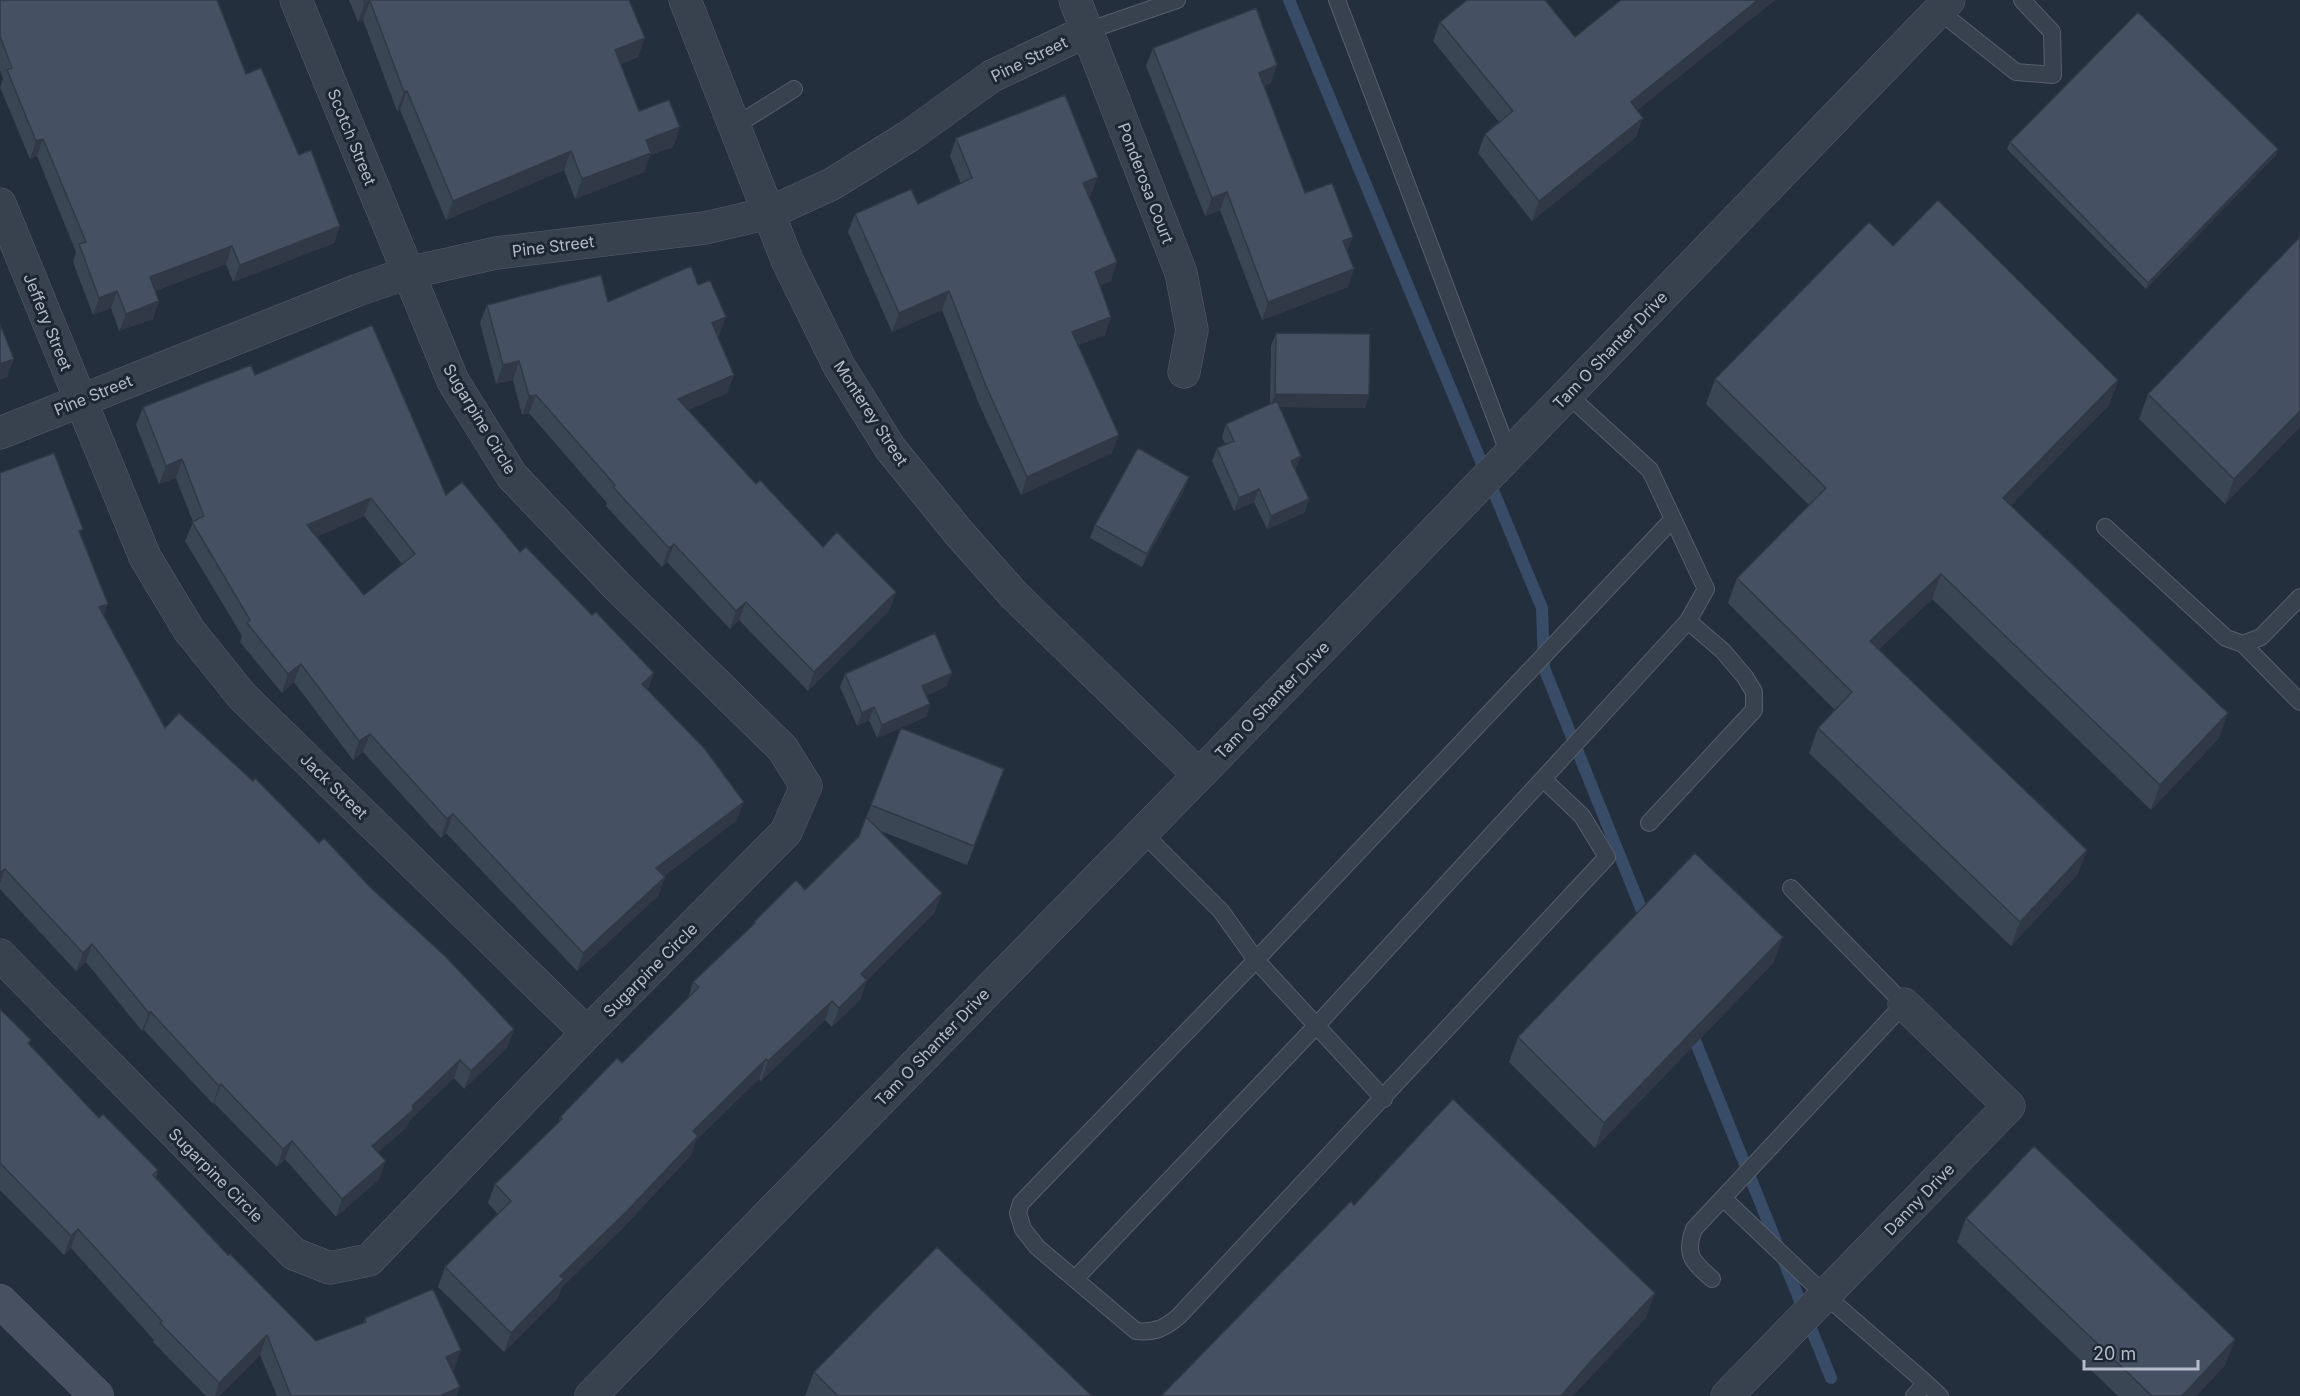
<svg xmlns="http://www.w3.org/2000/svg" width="2300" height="1396" font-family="Inter,sans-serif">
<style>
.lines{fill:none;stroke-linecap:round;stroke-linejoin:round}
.stream{stroke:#394c67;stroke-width:12}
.lane-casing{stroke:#565f6c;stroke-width:18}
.street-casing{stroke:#565f6c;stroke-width:33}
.secondary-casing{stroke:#565f6c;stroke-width:34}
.lane{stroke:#38414e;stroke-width:16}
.street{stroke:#38414e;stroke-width:32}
.secondary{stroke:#465061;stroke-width:33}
.wall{fill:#3b4654;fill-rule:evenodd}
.shaded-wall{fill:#303945}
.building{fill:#455162;stroke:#303945;stroke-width:1.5;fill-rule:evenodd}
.labels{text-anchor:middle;stroke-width:6;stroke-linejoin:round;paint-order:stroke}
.street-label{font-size:16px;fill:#b4bcc9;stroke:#1d2633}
</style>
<rect width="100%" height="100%" fill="#242f3e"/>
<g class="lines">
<!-- stream -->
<path class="stream" d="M 1289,0 L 1542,608 L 1544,668 L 1647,923
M 1690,1028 L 1831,1378"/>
<defs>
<path id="lane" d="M 1337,0 L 1509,454
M 1939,11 L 2016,72 L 2053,75 L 2052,32 L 2022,0
M 1087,31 L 1177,0
M 735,126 L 794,89
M 1567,394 L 1650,470 L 1706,589 L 1688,621 L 1723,651 L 1745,677 L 1754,692 L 1754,710 L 1649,823
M 2105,527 L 2226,638 L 2243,644 L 2261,637 L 2300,597
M 2243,644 L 2300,702
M 1142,832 L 1221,911 L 1256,960 L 1021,1203 L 1018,1213 L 1023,1229 L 1037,1247 L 1136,1331 C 1155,1333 1165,1328 1179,1316 L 1607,857 L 1582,816 L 1543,779
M 1384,1099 L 1256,960 L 1673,519
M 1723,1198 L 1826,1296 L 1926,1383 L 1914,1396
M 1075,1279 L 1317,1025 L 1688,621
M 1712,1279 C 1693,1262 1684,1255 1694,1229 L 1904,1004 L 1791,888
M 1926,1383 L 1940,1396"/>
<path id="street" d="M 685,0 L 787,260 L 839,366 L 890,448 L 959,533 L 1014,595 L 1199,775
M 1075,0 L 1181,273 L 1192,330 L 1184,372
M 0,204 L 145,557 L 189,630 L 242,696 L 587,1033
M 0,433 L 358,290 L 408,273 L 496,253 L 705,228 L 769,213 L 832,184 L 909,136 L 992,76 L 1087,31
M 0,955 L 294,1254 L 330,1268 L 369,1260 L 587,1033 L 786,832 L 806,786 L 783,749 L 617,586 L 512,476 L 453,381 L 296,0
M 591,1396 L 1199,775 L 1949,0
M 1727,1396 L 2009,1106 L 1904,1004"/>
<path id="secondary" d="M 0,1301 L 97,1396"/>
</defs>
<!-- lane casing -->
<use href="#lane" class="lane-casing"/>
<!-- street casing -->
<use href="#street" class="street-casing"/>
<!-- secondary casing -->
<use href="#secondary" class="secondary-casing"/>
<!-- lane -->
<use href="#lane" class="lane"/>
<!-- street -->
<use href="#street" class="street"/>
<!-- secondary -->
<use href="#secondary" class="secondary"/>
</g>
<!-- wall -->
<path class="wall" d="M 0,0 L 246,74 L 299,155 L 340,226 L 334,243 L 233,282 L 226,264 L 155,291 L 153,319 L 119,331 L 111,308 L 93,315 L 73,262 L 76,252 L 37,156 L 30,159 L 0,87 L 3,79 L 0,70 Z
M 349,0 L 629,0 L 638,57 L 621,64 L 639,111 L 680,127 L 673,147 L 650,155 L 644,172 L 575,199 L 564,170 L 446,220 L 400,110 L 397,111 L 363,20 L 358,22 Z
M 1621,0 L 1775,0 L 1637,110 L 1636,137 L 1532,221 L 1478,153 L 1485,134 L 1499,122 L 1433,41 L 1440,22 L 1575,37 Z
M 1153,48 L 1271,83 L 1264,86 L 1305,193 L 1347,252 L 1348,287 L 1262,320 L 1220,210 L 1205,216 L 1146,66 Z
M 956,138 L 1091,195 L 1088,196 L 1111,281 L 1100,285 L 1105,335 L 1078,345 L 1112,453 L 1021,495 L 979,404 L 942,310 L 892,332 L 848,232 L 855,214 L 918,204 L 961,184 L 950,156 Z
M 2010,142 L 2276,155 L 2146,289 L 2007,149 Z
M 1893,246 L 2118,380 L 2109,405 L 2011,505 L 2219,738 L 2151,810 L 1932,599 L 1878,650 L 2078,874 L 2011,946 L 1809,753 L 1818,728 L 1835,710 L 1728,603 L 1737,578 L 1809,505 L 1706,404 L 1715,379 Z
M 608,302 L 719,336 L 717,336 L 734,375 L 727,393 L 688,410 L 756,484 L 823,547 L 896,592 L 889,611 L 808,691 L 739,620 L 730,629 L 667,562 L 662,567 L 606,506 L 607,503 L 529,413 L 522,415 L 513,380 L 496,384 L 480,323 L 487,305 Z
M 1276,333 L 1369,395 L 1365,408 L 1279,407 L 1301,456 L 1295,470 L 1309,499 L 1304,513 L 1267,529 L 1254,502 L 1234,511 L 1212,461 L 1217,448 L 1225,444 L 1222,437 L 1226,424 L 1270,404 L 1271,346 Z
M 255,375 L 446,495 L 520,552 L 592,615 L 654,673 L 647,690 L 737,820 L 664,876 L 665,877 L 658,896 L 577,971 L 446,833 L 441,838 L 363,752 L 353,760 L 294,682 L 282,693 L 240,642 L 242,636 L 185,541 L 193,522 L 176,478 L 159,484 L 136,425 L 143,407 ZM 364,516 L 402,564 L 364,595 L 316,537 Z
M 2148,394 L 2300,427 L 2225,504 L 2139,419 Z
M 0,473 L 81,536 L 104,616 L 165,728 L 319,843 L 370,887 L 514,1029 L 507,1048 L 464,1089 L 454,1078 L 410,1120 L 407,1127 L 378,1152 L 379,1179 L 336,1217 L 285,1159 L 277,1167 L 214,1103 L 213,1104 L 144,1030 L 142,1031 L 86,962 L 76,971 L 0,889 Z
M 1184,490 L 1142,567 L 1090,538 L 1095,525 Z
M 845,674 L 947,686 L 927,695 L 930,704 L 926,717 L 877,738 L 869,720 L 857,726 L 840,687 Z
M 901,728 L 997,788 L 967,865 L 881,831 L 935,912 L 867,980 L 860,1000 L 832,1027 L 825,1020 L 761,1081 L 759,1079 L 696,1140 L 691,1155 L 620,1231 L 562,1287 L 557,1299 L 504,1352 L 438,1287 L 445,1267 L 498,1214 L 488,1203 L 495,1184 L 558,1123 L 560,1117 L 622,1063 L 688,998 L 693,982 L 753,926 L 754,922 L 805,890 L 859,836 Z
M 1774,962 L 1595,1148 L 1509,1062 L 1518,1037 Z
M 0,1009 L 31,1040 L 29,1045 L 99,1118 L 158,1170 L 156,1177 L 228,1255 L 316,1341 L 363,1323 L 365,1318 L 454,1370 L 452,1371 L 460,1387 L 456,1396 L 277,1396 L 260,1355 L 219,1396 L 206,1396 L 153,1342 L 154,1340 L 71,1248 L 64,1255 L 0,1190 Z
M 1966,1218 L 2226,1364 L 2196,1396 L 2118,1396 L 1957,1242 Z
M 814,1372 L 1092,1396 L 805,1396 Z"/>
<!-- shaded-wall -->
<path class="shaded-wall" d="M 1758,0 L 1775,0 L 1624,121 L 1631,102 Z
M 370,1 L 363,20 L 358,22 L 365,3 Z
M 645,38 L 638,57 L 608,69 L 615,50 Z
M 1277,65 L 1271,83 L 1252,91 L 1259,73 Z
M 407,91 L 400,110 L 397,111 L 404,92 Z
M 1643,118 L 1636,137 L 1532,221 L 1539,201 Z
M 680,127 L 673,147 L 650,155 L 644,172 L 575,199 L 582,179 L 646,140 Z
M 43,139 L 37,156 L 30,159 L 36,141 Z
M 2278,149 L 2276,155 L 2146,289 L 2148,283 Z
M 571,151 L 564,170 L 446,220 L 453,201 Z
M 1098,177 L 1091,195 L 1076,201 L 1083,183 Z
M 1227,192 L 1220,210 L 1205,216 L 1212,198 Z
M 340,226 L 334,243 L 233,282 L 240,265 Z
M 1353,237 L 1346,255 L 1343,241 Z
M 232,246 L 226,264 L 144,295 L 150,277 Z
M 1117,262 L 1111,281 L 1089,290 L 1095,272 Z
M 1354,269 L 1348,287 L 1262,320 L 1268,302 Z
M 117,291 L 111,308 L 93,315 L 99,298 Z
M 949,291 L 942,310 L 892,332 L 899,313 Z
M 159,301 L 153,319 L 119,331 L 126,314 Z
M 726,317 L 719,336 L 705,342 L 712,323 Z
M 1111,317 L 1105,335 L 1065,350 L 1072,332 Z
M 14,359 L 7,377 L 0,380 L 0,364 Z
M 519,361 L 513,380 L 496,384 L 503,365 Z
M 734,375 L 727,393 L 671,417 L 678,399 Z
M 2118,380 L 2109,405 L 1994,522 L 2003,498 Z
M 1275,394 L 1369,395 L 1365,408 L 1270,407 Z
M 536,395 L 529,413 L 522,415 L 529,396 Z
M 2300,411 L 2300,427 L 2225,504 L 2234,479 Z
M 1119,435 L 1112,453 L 1021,495 L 1027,477 Z
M 1301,456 L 1296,469 L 1287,474 L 1291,461 Z
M 182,459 L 176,478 L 159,484 L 166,466 Z
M 1189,477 L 1184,490 L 1142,567 L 1147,554 Z
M 1259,489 L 1254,502 L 1234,511 L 1239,498 Z
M 371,498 L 364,516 L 300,544 L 307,525 Z
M 1309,499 L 1304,513 L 1267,529 L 1271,516 Z
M 674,544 L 667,562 L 662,567 L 669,548 Z
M 1941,574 L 1932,599 L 1861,666 L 1870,641 Z
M 896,592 L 889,611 L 808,691 L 814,672 Z
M 746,602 L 739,620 L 730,629 L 736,611 Z
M 108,604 L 101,623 L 99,607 Z
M 301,664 L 294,682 L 282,693 L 288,674 Z
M 654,673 L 647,692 L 642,684 Z
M 952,673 L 947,686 L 918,699 L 922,686 Z
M 930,704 L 926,717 L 877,738 L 882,725 Z
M 874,707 L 869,720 L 857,726 L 862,713 Z
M 2228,713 L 2219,738 L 2151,810 L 2160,785 Z
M 370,734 L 363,752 L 353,760 L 359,741 Z
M 744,802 L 737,820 L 650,886 L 656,868 Z
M 453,814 L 446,833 L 441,838 L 447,819 Z
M 2087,850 L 2078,874 L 2011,946 L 2020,922 Z
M 5,869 L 0,883 L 0,873 Z
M 665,877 L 658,896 L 577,971 L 583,953 Z
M 942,893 L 935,912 L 867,980 L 860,1000 L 832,1027 L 839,1008 L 861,974 Z
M 1783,937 L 1774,962 L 1595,1148 L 1604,1123 Z
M 92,944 L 86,962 L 76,971 L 83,953 Z
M 832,1001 L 825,1020 L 761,1081 L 768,1061 Z
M 151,1012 L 144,1030 L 142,1031 L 149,1013 Z
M 514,1029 L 507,1048 L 464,1089 L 471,1071 Z
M 766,1059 L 759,1079 L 696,1140 L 691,1155 L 620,1231 L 562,1287 L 557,1299 L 504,1352 L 511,1333 L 560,1276 L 693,1131 Z
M 460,1060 L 454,1078 L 410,1120 L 407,1127 L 365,1164 L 372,1146 Z
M 221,1084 L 214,1103 L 213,1104 L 219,1086 Z
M 292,1141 L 285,1159 L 277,1167 L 283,1149 Z
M 386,1161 L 379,1179 L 336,1217 L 342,1199 Z
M 78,1229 L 71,1248 L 64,1255 L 71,1236 Z
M 1655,1293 L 1646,1318 L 1573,1396 L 1561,1396 L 1590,1362 Z
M 267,1335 L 260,1355 L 219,1396 L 215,1396 L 219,1383 Z
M 2235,1339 L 2226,1364 L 2196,1396 L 2182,1396 Z
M 461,1350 L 454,1370 L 439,1376 L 446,1357 Z
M 460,1387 L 456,1396 L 440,1396 Z"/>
<!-- building -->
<path class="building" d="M 0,0 L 217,0 L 246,74 L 261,68 L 299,155 L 311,150 L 340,226 L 240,265 L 232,246 L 150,277 L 159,301 L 126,314 L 117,291 L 99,298 L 79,244 L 86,242 L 43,139 L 36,141 L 7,70 L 12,68 L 0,36 Z
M 364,0 L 629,0 L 645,38 L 615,50 L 639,111 L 669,100 L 680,127 L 646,140 L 651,153 L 582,179 L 571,151 L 453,201 L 407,91 L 404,92 L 370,1 L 365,3 Z
M 1467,0 L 1545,0 L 1575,37 L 1621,0 L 1758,0 L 1631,102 L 1643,118 L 1539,201 L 1485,134 L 1513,111 L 1440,22 Z
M 1256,8 L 1277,65 L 1259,73 L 1305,193 L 1332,183 L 1353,237 L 1343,241 L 1354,269 L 1268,302 L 1227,192 L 1212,198 L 1153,48 Z
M 2138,12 L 2278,149 L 2148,283 L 2010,142 Z
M 1065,95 L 1098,177 L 1083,183 L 1117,262 L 1095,272 L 1111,317 L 1072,332 L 1119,435 L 1027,477 L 986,386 L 949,291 L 899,313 L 855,214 L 911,189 L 918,204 L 972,178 L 956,138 Z
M 1938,200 L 2118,380 L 2003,498 L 2228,713 L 2160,785 L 1941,574 L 1870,641 L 2087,850 L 2020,922 L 1818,728 L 1852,692 L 1737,578 L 1826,488 L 1715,379 L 1869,222 L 1893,246 Z
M 2300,237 L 2300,411 L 2234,479 L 2148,394 Z
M 691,266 L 698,285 L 710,280 L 726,317 L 712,323 L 734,375 L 678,399 L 756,484 L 760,480 L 823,547 L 837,532 L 896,592 L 814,672 L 746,602 L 736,611 L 674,544 L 669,548 L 613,487 L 615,485 L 536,395 L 529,396 L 519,361 L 503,365 L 487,305 L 601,275 L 608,302 Z
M 0,324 L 14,359 L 0,364 Z
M 372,325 L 446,495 L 462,482 L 520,552 L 526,547 L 592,615 L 596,612 L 654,673 L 642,684 L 704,748 L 744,802 L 656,868 L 665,877 L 583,953 L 453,814 L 447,819 L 370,734 L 359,741 L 301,664 L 288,674 L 247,623 L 250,620 L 192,522 L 204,516 L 182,459 L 166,466 L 143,407 L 251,365 L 255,375 ZM 371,498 L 415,554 L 364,595 L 307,525 Z
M 1276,333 L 1370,334 L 1369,395 L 1275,394 Z
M 1277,401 L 1301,456 L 1291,461 L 1309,499 L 1271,516 L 1259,489 L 1239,498 L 1217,448 L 1234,441 L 1226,424 Z
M 1138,448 L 1189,477 L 1147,554 L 1095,525 Z
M 54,453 L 83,529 L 79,531 L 108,604 L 99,607 L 165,728 L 179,713 L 253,781 L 255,778 L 319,843 L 324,838 L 370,887 L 446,957 L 514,1029 L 471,1071 L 460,1060 L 412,1106 L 414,1109 L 372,1146 L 386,1161 L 342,1199 L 292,1141 L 283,1149 L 221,1084 L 219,1086 L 151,1012 L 149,1013 L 92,944 L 83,953 L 5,869 L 0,873 L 0,473 Z
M 935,633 L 952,673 L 922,686 L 930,704 L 882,725 L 874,707 L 862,713 L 845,674 Z
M 901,728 L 1004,769 L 974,846 L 871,805 Z
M 866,817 L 942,893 L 861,974 L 867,980 L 839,1008 L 832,1001 L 768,1061 L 766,1059 L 693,1131 L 698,1136 L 627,1211 L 560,1276 L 564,1279 L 511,1333 L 445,1267 L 511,1201 L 495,1184 L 562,1119 L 560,1117 L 617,1058 L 622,1063 L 699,987 L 693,982 L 755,923 L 754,922 L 796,880 L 805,890 L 859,836 Z
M 1695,853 L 1783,937 L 1604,1123 L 1518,1037 Z
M 0,1009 L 31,1040 L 28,1043 L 99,1118 L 103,1114 L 158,1170 L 153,1175 L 228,1255 L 230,1254 L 316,1341 L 366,1322 L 365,1318 L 433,1289 L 461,1350 L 446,1357 L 460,1387 L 440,1396 L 291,1396 L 267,1335 L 219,1383 L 160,1323 L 162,1321 L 78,1229 L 71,1236 L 0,1163 Z
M 1453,1099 L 1655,1293 L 1590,1362 L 1561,1396 L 1161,1396 L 1351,1201 L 1354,1205 Z
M 2034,1146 L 2235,1339 L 2182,1396 L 2152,1396 L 1966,1218 Z
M 937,1247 L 1092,1396 L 838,1396 L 814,1372 Z"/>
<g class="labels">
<!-- street labels -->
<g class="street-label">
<text transform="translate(1029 59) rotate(-26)" y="6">Pine Street</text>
<text transform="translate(352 137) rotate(68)" y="6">Scotch Street</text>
<text transform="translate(1146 183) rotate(69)" y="6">Ponderosa Court</text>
<text transform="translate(553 246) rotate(-7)" y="6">Pine Street</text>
<text transform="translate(48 322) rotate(68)" y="6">Jeffery Street</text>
<text transform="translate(1610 350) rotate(-46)" y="6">Tam O Shanter Drive</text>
<text transform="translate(93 395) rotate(-22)" y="6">Pine Street</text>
<text transform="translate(871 413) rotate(57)" y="6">Monterey Street</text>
<text transform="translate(480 419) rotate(59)" y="6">Sugarpine Circle</text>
<text transform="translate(1272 700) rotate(-46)" y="6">Tam O Shanter Drive</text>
<text transform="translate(334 786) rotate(44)" y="6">Jack Street</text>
<text transform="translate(650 970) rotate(-45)" y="6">Sugarpine Circle</text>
<text transform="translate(932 1047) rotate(-46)" y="6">Tam O Shanter Drive</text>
<text transform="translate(216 1175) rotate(45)" y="6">Sugarpine Circle</text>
<text transform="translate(1919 1199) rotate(-46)" y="6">Danny Drive</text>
</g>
</g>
<!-- scale -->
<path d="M2084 1360v9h114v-9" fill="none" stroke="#b4bcc9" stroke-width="3"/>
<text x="2093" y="1360" font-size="18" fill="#b4bcc9" stroke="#1d2633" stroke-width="4.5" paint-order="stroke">20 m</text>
</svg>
